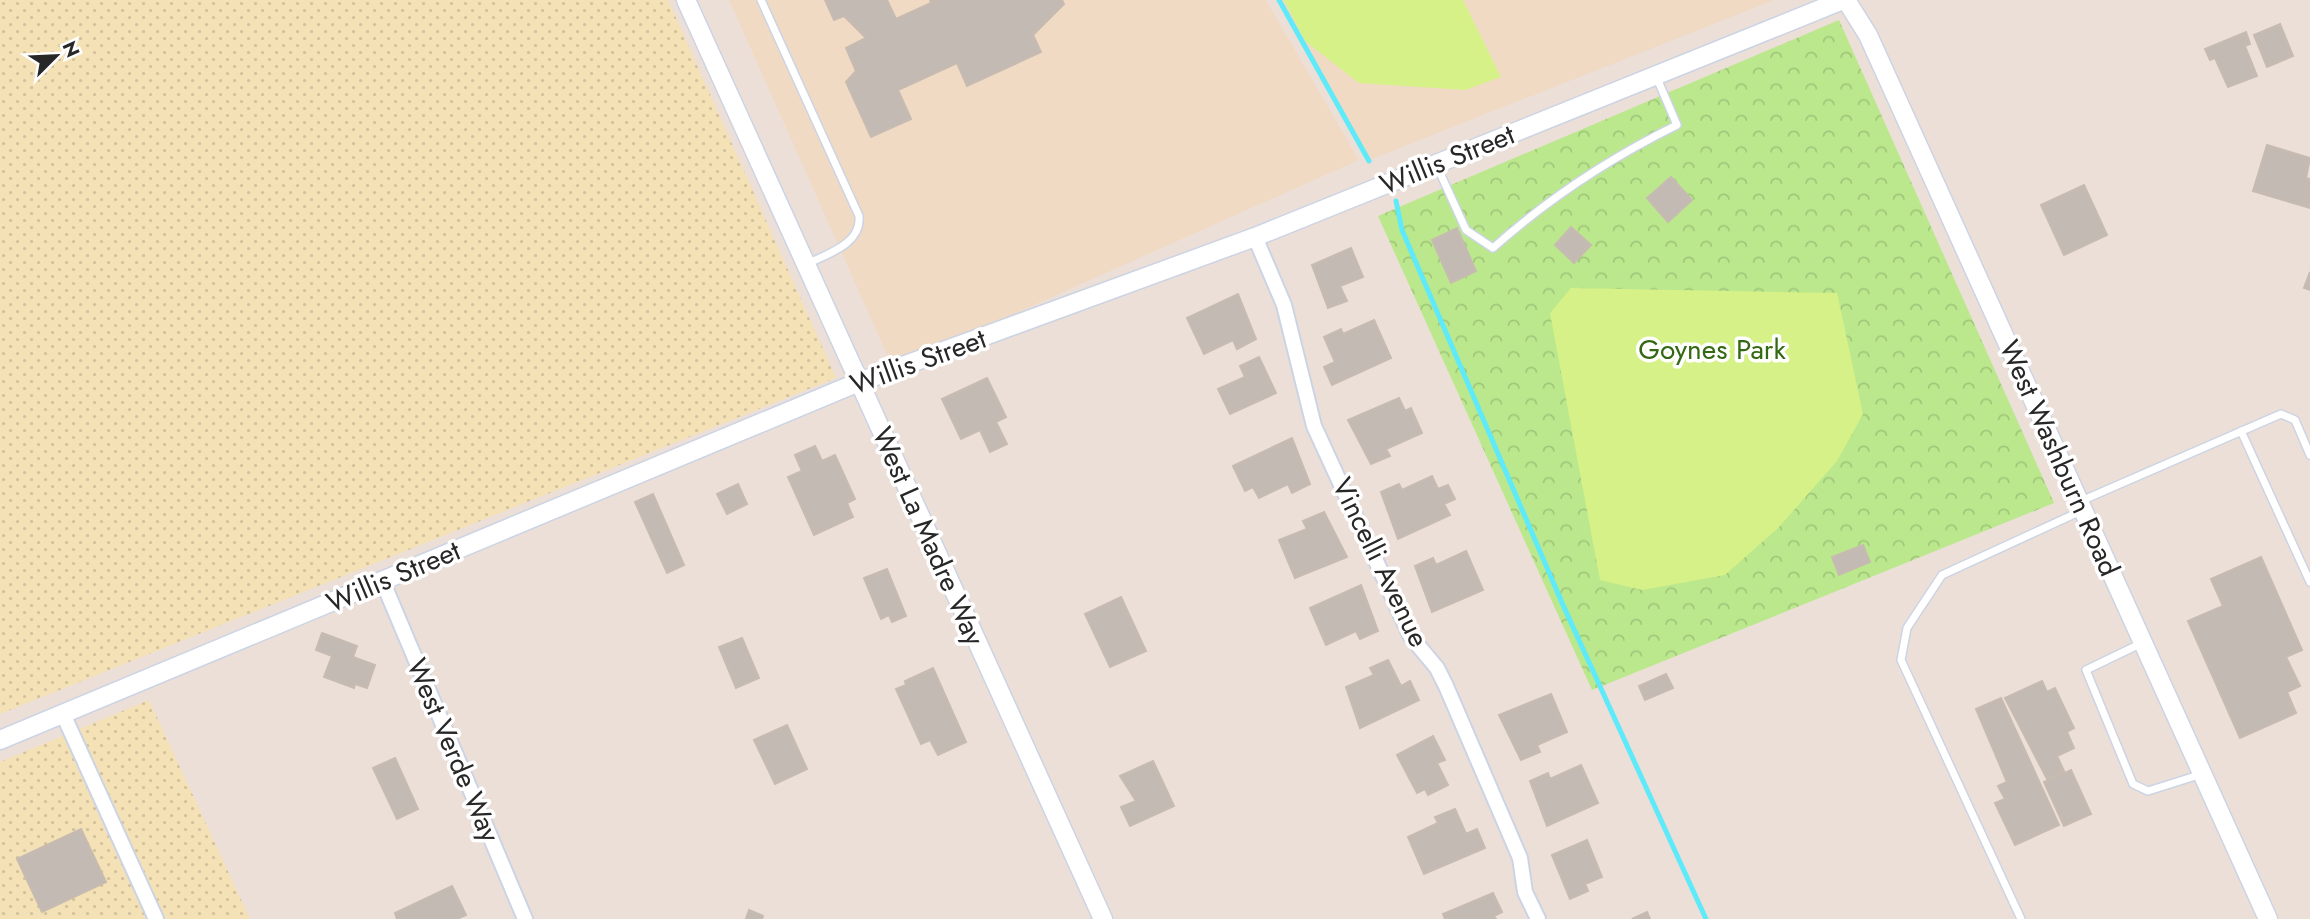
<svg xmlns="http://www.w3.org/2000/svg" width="2310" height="919" font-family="Jost,sans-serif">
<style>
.education{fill:#f0dac4}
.sand{fill:url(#sand-dots)}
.park{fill:url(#park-crowns)}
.pitch{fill:#d6f188}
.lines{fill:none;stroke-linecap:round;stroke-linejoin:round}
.stream{stroke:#5feaf9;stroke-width:5}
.building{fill:#c3bbb3;stroke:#c7bbb1;stroke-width:2}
.service-casing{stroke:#ccd4e3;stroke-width:10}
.minor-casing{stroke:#ccd4e3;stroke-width:18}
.tertiary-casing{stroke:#ccd4e3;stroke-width:21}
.service{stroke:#fff;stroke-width:7}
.minor{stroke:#fff;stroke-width:14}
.tertiary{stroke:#fff;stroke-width:18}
.labels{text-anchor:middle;stroke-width:7;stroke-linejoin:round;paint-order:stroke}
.street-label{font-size:28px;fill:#272727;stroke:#fff}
.park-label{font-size:28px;fill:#336912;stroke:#fff}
</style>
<defs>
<pattern id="sand-dots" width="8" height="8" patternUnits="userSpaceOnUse" patternTransform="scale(1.75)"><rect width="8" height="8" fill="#f5e1b6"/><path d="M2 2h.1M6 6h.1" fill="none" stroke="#d2c19c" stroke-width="1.8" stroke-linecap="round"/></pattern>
<pattern id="park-crowns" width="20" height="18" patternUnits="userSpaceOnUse" patternTransform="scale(1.75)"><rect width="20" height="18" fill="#bbe88d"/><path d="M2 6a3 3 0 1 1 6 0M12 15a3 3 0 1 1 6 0" fill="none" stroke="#a1c77a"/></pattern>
</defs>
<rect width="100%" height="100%" fill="#ecdfd7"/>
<!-- education -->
<path class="education" d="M 729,0 L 1266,0 L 1359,160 L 893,368 Z
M 1279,0 L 1774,0 L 1367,161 Z"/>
<!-- sand -->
<path class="sand" d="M 0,0 L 668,0 L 836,378 L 0,714 Z
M 149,700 L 250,919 L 0,919 L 0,762 Z"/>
<!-- park -->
<path class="park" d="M 1839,20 L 2054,503 L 1592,690 L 1378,216 Z"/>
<!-- pitch -->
<path class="pitch" d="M 1284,0 L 1463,0 L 1501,77 L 1465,90 L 1359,83 L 1305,41 Z
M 1571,288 L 1837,293 L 1863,414 L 1837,461 L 1779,527 L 1725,575 L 1642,590 L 1600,580 L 1550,313 Z"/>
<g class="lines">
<!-- stream -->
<path class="stream" d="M 1279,0 L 1369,161
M 1396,201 L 1402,230 L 1563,605 L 1706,919"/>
</g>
<!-- building -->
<path class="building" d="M 825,0 L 887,0 L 896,19 L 931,3 L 930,0 L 1062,0 L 1064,4 L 1033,35 L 1041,52 L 967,86 L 957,63 L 898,90 L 911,119 L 871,137 L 846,82 L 856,71 L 846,48 L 866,38 L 844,16 L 834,20 Z
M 2280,24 L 2293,56 L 2267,67 L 2254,35 Z
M 2246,32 L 2250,44 L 2245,46 L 2257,76 L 2228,87 L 2215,58 L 2210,60 L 2205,49 Z
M 2267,145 L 2310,158 L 2306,178 L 2310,179 L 2310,208 L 2253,191 Z
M 1671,177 L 1692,200 L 1668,222 L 1647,198 Z
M 2084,185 L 2107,235 L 2064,255 L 2041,205 Z
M 1571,227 L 1591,245 L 1574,263 L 1555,245 Z
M 1457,228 L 1476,271 L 1451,283 L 1432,240 Z
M 1351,248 L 1363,277 L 1340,286 L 1347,301 L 1328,308 L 1312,265 Z
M 2310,272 L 2310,290 L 2304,288 Z
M 1238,294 L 1256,339 L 1237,349 L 1233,340 L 1204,354 L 1187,318 Z
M 1374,320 L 1391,358 L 1332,385 L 1324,367 L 1335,362 L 1324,337 L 1341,329 L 1343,334 Z
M 1259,357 L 1276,393 L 1230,414 L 1218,389 L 1245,377 L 1240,366 Z
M 987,378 L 1006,417 L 996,422 L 1007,444 L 990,452 L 980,430 L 961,439 L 942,399 Z
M 1399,398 L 1405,411 L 1411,408 L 1422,433 L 1386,449 L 1390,456 L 1371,464 L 1348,420 Z
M 1292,438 L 1310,484 L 1292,493 L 1288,484 L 1259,498 L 1253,487 L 1245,491 L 1233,466 Z
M 815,446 L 822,461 L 835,455 L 855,499 L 847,503 L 853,517 L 814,535 L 788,477 L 802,471 L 795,455 Z
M 1432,476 L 1438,489 L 1448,485 L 1455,499 L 1444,504 L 1450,515 L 1398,539 L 1381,492 L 1399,484 L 1402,490 Z
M 738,484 L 747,504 L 727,514 L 717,494 Z
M 653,494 L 684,565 L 667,573 L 635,502 Z
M 1324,512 L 1347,557 L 1295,578 L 1279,540 L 1307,529 L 1303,521 Z
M 1863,545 L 1870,562 L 1839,575 L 1832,557 Z
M 1466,551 L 1483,590 L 1432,612 L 1415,566 L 1433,558 L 1436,565 Z
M 2261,557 L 2302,650 L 2286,657 L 2300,686 L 2287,692 L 2296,713 L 2240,738 L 2188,621 L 2223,606 L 2211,579 Z
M 887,569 L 906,616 L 892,622 L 889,615 L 881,619 L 864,578 Z
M 1361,585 L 1378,631 L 1360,639 L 1356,631 L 1326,645 L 1310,608 Z
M 1121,597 L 1146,651 L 1110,667 L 1085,614 Z
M 322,633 L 357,646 L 353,657 L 375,665 L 367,688 L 355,684 L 354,688 L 324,677 L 332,656 L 316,650 Z
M 742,638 L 759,678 L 736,688 L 719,647 Z
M 1388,660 L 1401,686 L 1410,681 L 1419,700 L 1360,728 L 1346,687 L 1374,675 L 1370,668 Z
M 933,668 L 966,742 L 938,755 L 930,740 L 921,744 L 896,689 L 906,685 L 905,681 Z
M 1666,674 L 1673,688 L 1645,700 L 1639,686 Z
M 2042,681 L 2047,692 L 2055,688 L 2074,728 L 2067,732 L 2074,748 L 2057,756 L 2064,771 L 2047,779 L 2005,698 Z
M 1551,694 L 1567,732 L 1537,745 L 1540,752 L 1521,760 L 1499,715 Z
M 2001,698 L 2059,825 L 2015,845 L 1995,803 L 2005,799 L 1998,786 L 2007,782 L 1976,709 Z
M 787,725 L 807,769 L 775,784 L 754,740 Z
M 1433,736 L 1445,760 L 1437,763 L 1448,785 L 1428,795 L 1425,789 L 1417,793 L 1397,755 Z
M 395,758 L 418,809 L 397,819 L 373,768 Z
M 1153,761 L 1174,806 L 1130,826 L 1121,807 L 1136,801 L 1120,776 Z
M 1581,765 L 1598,803 L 1547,826 L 1530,781 L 1548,773 L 1550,779 Z
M 2071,770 L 2091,814 L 2064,826 L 2044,782 Z
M 1455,809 L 1466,834 L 1477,829 L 1485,848 L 1424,874 L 1408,837 L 1438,823 L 1435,817 Z
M 81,829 L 106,882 L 42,912 L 17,859 Z
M 1587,840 L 1602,877 L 1585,884 L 1588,891 L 1570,899 L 1552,855 Z
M 452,886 L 466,915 L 457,919 L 397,919 L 395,913 Z
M 1493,893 L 1502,912 L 1494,916 L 1496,919 L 1445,919 L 1443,914 Z
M 749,910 L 763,916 L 762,919 L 746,919 Z
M 1647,912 L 1650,919 L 1632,919 Z"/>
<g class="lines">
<defs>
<path id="service" d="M 761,0 L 859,216 C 862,244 827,254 807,264
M 1436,164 L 1466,230 L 1493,248 C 1549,198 1610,158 1677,125 L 1656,76
M 2241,431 L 2310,582
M 2081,501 L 2281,414 L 2295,420 L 2310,455
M 2142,643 L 2086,670 L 2133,784 L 2148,791 L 2202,774
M 2021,919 L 1901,660 L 1907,628 L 1942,575 L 2081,511"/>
<path id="minor" d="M 1255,237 L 1284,305 L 1314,426 L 1411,637 L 1437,668 L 1446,686 L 1520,858 L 1525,892 L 1538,919
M 382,580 L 525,919
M 63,714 L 156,919"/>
<path id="tertiary" d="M 686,0 L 1103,919
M 1846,0 L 1868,35 L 2268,919
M 0,740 L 859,382 L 1255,237 L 1843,0"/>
</defs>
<!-- service casing -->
<use href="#service" class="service-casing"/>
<!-- minor casing -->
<use href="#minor" class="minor-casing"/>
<!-- tertiary casing -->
<use href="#tertiary" class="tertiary-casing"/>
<!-- service -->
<use href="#service" class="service"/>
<!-- minor -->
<use href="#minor" class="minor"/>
<!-- tertiary -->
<use href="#tertiary" class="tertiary"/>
</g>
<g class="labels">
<!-- street labels -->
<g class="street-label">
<text transform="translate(1447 159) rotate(-22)" y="10">Willis Street</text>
<text transform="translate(918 361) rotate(-20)" y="10">Willis Street</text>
<text transform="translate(2060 458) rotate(66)" y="10">West Washburn Road</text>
<text transform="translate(929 536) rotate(66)" y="10">West La Madre Way</text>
<text transform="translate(1381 562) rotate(64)" y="10">Vincelli Avenue</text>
<text transform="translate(393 576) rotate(-23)" y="10">Willis Street</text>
<text transform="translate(454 750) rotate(67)" y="10">West Verde Way</text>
</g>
<!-- park labels -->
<g class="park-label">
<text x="1712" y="359">Goynes Park</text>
</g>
</g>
<!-- north arrow -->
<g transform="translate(56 56) rotate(66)" stroke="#ffffff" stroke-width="5" paint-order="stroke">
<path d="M0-5L12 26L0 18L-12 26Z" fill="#272727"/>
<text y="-10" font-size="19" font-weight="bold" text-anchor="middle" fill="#272727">N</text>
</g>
</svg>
